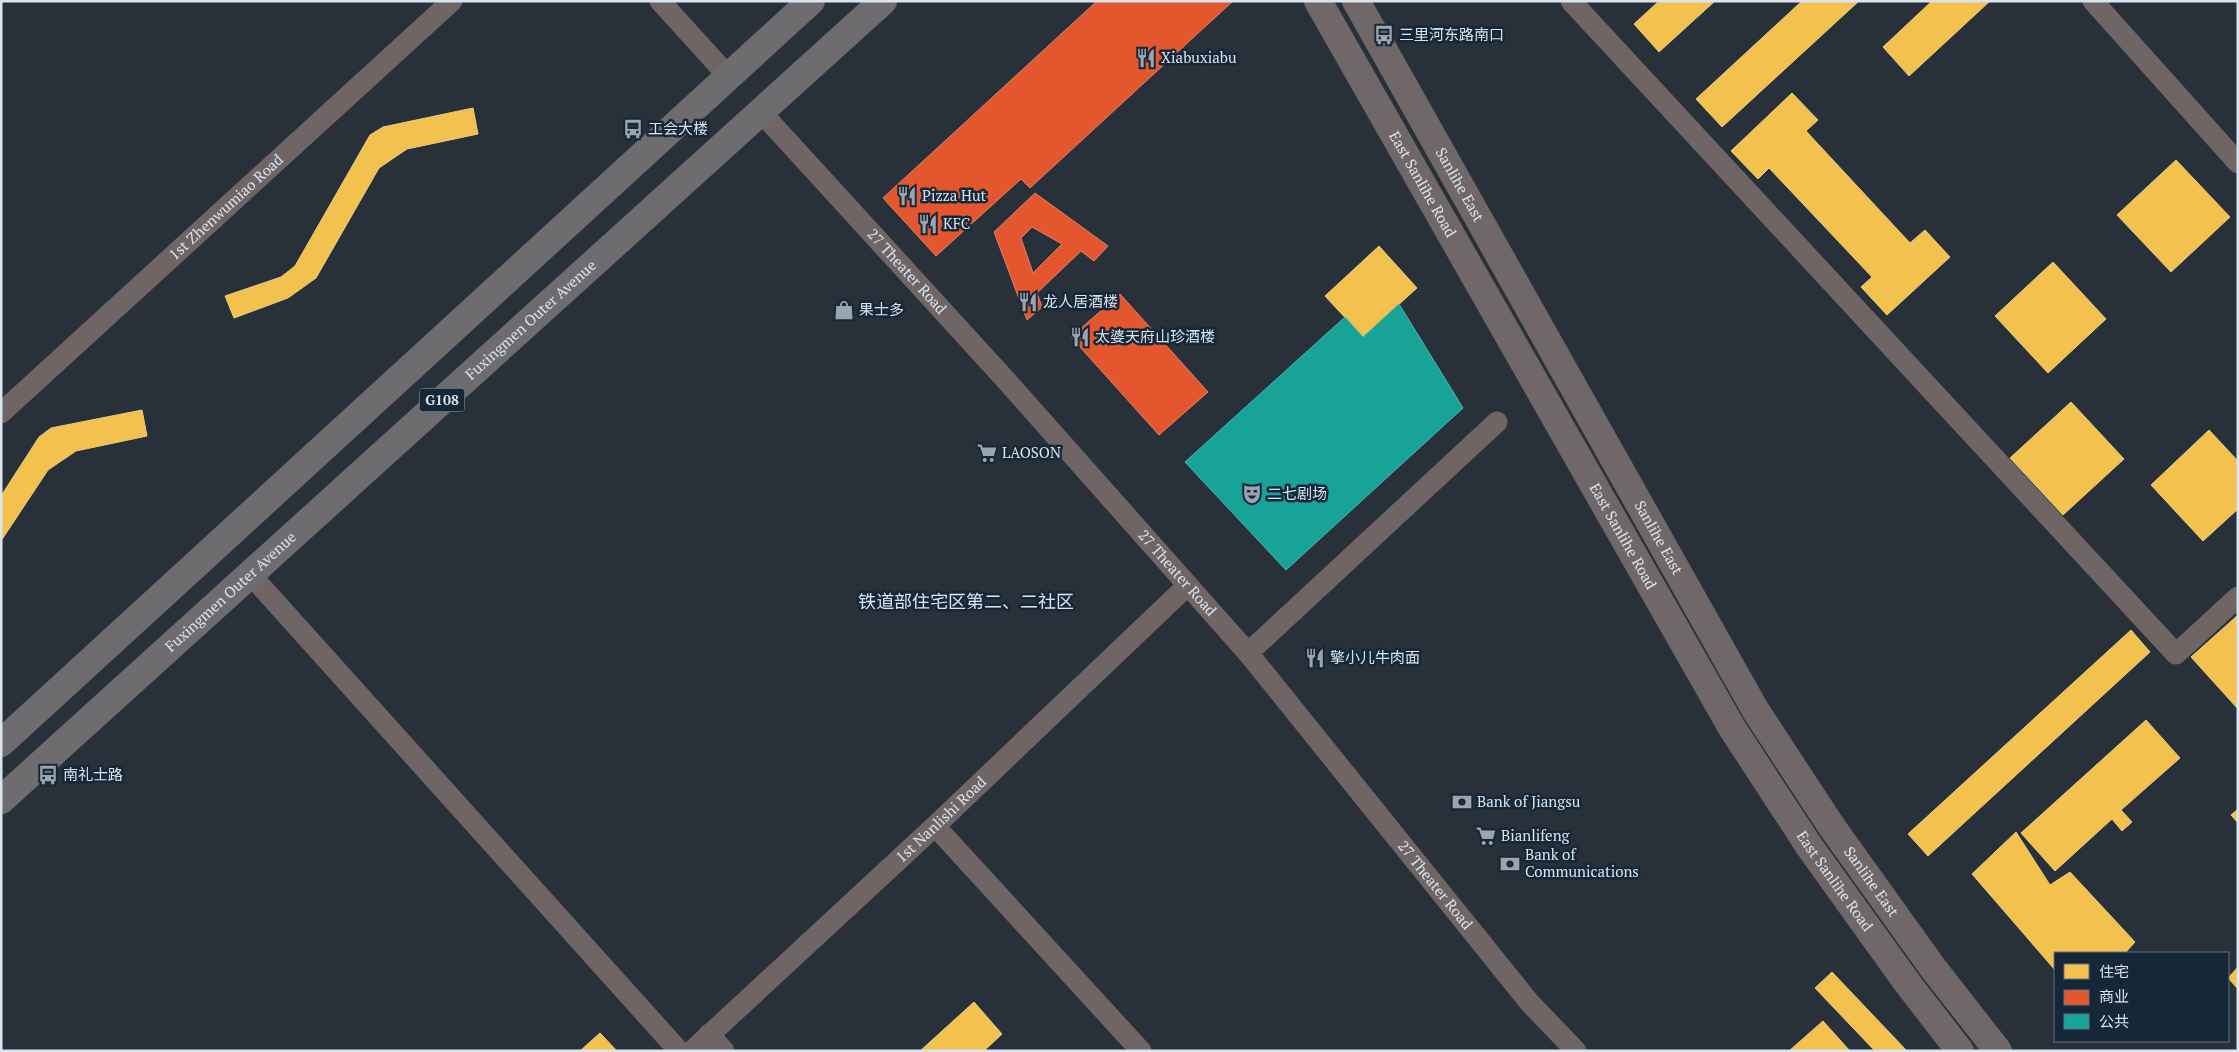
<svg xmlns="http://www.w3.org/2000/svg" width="2239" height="1052" font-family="'PT Serif','Noto Sans SC',serif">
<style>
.homes{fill:#f2c14e;stroke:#eacc7e}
.shops{fill:#e4572e;stroke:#e18168;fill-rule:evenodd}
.public{fill:#17a398;stroke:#51b6b2}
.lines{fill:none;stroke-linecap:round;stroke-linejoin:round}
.street{stroke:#6f6565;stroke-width:21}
.secondary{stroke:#706769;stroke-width:28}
.highway{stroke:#6f6c70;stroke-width:28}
.labels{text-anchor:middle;stroke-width:5;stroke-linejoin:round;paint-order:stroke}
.shield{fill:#162737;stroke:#9eabb8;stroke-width:1}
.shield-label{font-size:14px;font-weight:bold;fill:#d9e4ef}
.poi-label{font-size:15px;fill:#d9e4ef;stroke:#162737;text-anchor:start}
.street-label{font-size:15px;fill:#d9e4ef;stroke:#162737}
.quarter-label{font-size:18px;fill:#d9e4ef;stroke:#162737}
</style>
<rect width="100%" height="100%" fill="#28313a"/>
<!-- homes -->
<path class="homes" d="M 1659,1 L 1715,1 L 1659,52 L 1634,24 Z
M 1802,1 L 1859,1 L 1722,127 L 1696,99 Z
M 1932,1 L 1990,1 L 1909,76 L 1883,47 Z
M 1792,93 L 1818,120 L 1806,131 L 1910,243 L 1925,230 L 1950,257 L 1887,315 L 1861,287 L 1872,277 L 1769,168 L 1758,179 L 1731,151 Z
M 473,108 L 478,134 L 407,149 L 379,168 L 316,278 L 288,298 L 234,318 L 225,296 L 281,277 L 295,266 L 370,135 L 383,127 Z
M 2176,160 L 2230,217 L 2171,272 L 2117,215 Z
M 1379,246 L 1417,288 L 1363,337 L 1325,296 Z
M 2053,262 L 2106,319 L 2048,373 L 1995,316 Z
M 2071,402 L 2124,459 L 2063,515 L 2010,458 Z
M 142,410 L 147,436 L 76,451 L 48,470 L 1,541 L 1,496 L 39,437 L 51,428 Z
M 2209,430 L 2238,461 L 2238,509 L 2203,541 L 2151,485 Z
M 2238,615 L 2238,709 L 2191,657 Z
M 2131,630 L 2150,652 L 1928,856 L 1908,834 Z
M 2146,720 L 2180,758 L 2121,810 L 2132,822 L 2122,831 L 2112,819 L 2055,871 L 2021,833 Z
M 2238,809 L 2238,823 L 2231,815 Z
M 2016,832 L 2050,885 L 2070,872 L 2135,942 L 2125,953 L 2055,953 L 2055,970 L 1972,874 Z
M 2238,967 L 2238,989 L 2228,978 Z
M 1832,972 L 1907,1051 L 1875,1051 L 1815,988 Z
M 974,1002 L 1002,1034 L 984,1051 L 920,1051 Z
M 1823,1021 L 1850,1051 L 1789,1051 Z
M 600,1033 L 617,1051 L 580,1051 Z"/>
<!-- shops -->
<path class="shops" d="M 1097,1 L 1233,1 L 1030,188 L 1021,179 L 936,256 L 883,198 Z
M 1035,193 L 1108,246 L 1094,261 L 1081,251 L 1037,293 L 1042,307 L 1027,320 L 994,232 ZM 1032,227 L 1062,244 L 1033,273 L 1021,238 Z
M 1120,294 L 1208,392 L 1159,435 L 1071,337 Z"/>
<!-- public -->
<path class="public" d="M 1399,304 L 1463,408 L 1286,570 L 1185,462 L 1345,317 L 1363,337 Z"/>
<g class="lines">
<!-- street -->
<g class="street">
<path d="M 660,1 L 729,77"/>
<path d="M 1571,1 L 2176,654 L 2238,597"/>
<path d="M 2093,1 L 2238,163"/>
<path id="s1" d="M 761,112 L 1004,378 L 1248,653 L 1529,1002 L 1576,1051"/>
<path id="s2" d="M 1,413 L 452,1"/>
<path d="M 250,574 L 679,1051"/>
<path d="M 1248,653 L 1497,422"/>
<path d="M 935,826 L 1141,1051"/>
<path d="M 709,1034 L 724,1051"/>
<path id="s3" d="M 692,1051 L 935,826 L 1187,586"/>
</g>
<!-- secondary -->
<g class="secondary">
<path id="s4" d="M 1318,1 L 1732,728 L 1809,846 L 1908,984 L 1960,1051"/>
<path id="s5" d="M 1356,1 L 1756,711 L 1832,827 L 1933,968 L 1998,1051"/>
</g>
<!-- highway -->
<g class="highway">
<path d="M 1,743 L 811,1"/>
<path id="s6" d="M 1,800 L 883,1"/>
</g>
</g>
<!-- icons -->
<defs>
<symbol id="bus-bare" viewBox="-9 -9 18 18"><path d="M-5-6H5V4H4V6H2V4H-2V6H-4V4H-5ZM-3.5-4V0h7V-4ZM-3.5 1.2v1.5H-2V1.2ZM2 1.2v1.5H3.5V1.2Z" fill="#9ba5b0" stroke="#162737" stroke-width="2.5" paint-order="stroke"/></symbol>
<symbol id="restaurant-bare" viewBox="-9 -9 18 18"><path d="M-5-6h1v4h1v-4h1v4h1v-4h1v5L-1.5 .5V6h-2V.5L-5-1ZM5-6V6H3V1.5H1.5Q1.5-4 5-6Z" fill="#9ba5b0" stroke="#162737" stroke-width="2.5" paint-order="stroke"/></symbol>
<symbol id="shop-bare" viewBox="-9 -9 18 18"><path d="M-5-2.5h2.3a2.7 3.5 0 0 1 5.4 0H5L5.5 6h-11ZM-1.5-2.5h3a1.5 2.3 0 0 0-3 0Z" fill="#9ba5b0" stroke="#162737" stroke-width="2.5" paint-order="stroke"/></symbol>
<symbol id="supermarket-bare" viewBox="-9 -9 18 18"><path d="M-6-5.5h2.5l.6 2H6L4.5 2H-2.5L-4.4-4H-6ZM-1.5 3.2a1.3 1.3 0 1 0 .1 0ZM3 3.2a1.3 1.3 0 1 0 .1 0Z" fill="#9ba5b0" stroke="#162737" stroke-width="2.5" paint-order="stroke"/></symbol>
<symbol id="theatre-bare" viewBox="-9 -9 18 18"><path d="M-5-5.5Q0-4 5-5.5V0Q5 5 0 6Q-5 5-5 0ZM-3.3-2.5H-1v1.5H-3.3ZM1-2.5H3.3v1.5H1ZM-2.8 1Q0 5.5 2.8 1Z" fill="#9ba5b0" stroke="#162737" stroke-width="2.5" paint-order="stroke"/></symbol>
<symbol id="bank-bare" viewBox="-9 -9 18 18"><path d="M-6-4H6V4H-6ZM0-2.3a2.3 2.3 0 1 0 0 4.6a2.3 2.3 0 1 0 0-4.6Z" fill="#9ba5b0" stroke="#162737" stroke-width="2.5" paint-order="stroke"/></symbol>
</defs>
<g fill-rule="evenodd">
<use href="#bus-bare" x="1370" y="21" width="28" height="28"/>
<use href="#restaurant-bare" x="1132" y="44" width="28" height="28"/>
<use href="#bus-bare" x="619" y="115" width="28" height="28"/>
<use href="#restaurant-bare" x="893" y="182" width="28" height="28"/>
<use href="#restaurant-bare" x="914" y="210" width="28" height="28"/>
<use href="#restaurant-bare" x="1014" y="288" width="28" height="28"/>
<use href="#shop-bare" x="830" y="296" width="28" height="28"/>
<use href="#restaurant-bare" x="1066" y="323" width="28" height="28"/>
<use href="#supermarket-bare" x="973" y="439" width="28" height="28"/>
<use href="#theatre-bare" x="1238" y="480" width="28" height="28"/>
<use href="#restaurant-bare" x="1301" y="644" width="28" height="28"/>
<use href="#bus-bare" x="34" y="761" width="28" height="28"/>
<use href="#bank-bare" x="1448" y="788" width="28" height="28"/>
<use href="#supermarket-bare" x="1472" y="822" width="28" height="28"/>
<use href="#bank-bare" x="1496" y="850" width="28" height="28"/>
</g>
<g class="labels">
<!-- shield labels -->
<rect class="shield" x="419.5" y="388.5" width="45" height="23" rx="4"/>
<g class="shield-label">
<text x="442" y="405">G108</text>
</g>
<!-- poi labels -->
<g class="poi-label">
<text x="1399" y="40">三里河东路南口</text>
<text x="1161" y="63">Xiabuxiabu</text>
<text x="648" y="134">工会大楼</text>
<text x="922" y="201">Pizza Hut</text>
<text x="943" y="229">KFC</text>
<text x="1043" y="307">龙人居酒楼</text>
<text x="859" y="315">果士多</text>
<text x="1095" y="342">太婆天府山珍酒楼</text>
<text x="1002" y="458">LAOSON</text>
<text x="1267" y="499">二七剧场</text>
<text x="1330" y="663">擎小儿牛肉面</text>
<text x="63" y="780">南礼士路</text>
<text x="1477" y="807">Bank of Jiangsu</text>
<text x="1501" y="841">Bianlifeng</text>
<text x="1525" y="860">Bank of<tspan x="1525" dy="17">Communications</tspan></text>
</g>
<!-- street labels -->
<g class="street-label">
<text dy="5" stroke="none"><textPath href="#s4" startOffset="211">East Sanlihe Road</textPath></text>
<text dy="5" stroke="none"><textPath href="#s5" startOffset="211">Sanlihe East</textPath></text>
<text dy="5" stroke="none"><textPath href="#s2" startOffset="305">1st Zhenwumiao Road</textPath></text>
<text dy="5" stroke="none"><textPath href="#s1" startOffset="216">27 Theater Road</textPath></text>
<text dy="5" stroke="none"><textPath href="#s6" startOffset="715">Fuxingmen Outer Avenue</textPath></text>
<text dy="5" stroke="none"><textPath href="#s4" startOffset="616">East Sanlihe Road</textPath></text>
<text dy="5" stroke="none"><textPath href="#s5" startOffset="616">Sanlihe East</textPath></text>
<text dy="5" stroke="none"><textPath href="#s1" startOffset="621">27 Theater Road</textPath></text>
<text dy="5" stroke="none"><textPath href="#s6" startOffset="310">Fuxingmen Outer Avenue</textPath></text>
<text dy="5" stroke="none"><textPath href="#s3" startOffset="340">1st Nanlishi Road</textPath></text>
<text dy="5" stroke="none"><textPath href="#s4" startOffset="1021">East Sanlihe Road</textPath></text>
<text dy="5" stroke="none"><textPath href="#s5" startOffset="1021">Sanlihe East</textPath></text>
<text dy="5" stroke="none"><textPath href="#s1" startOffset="1026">27 Theater Road</textPath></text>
</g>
<!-- quarter labels -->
<g class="quarter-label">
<text x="966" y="608">铁道部住宅区第二、二社区</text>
</g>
</g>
<!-- border -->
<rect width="2239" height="1052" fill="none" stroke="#d9e4ef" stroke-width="5"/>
<!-- legend -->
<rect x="2054" y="952" width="175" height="90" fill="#162737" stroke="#647381"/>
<rect x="2064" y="964" width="25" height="15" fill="#f2c14e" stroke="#647381"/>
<text x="2099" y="977" font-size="15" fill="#d9e4ef">住宅</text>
<rect x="2064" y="990" width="25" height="15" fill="#e4572e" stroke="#647381"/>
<text x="2099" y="1002" font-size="15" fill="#d9e4ef">商业</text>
<rect x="2064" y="1014" width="25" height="15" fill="#17a398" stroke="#647381"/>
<text x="2099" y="1027" font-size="15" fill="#d9e4ef">公共</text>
</svg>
